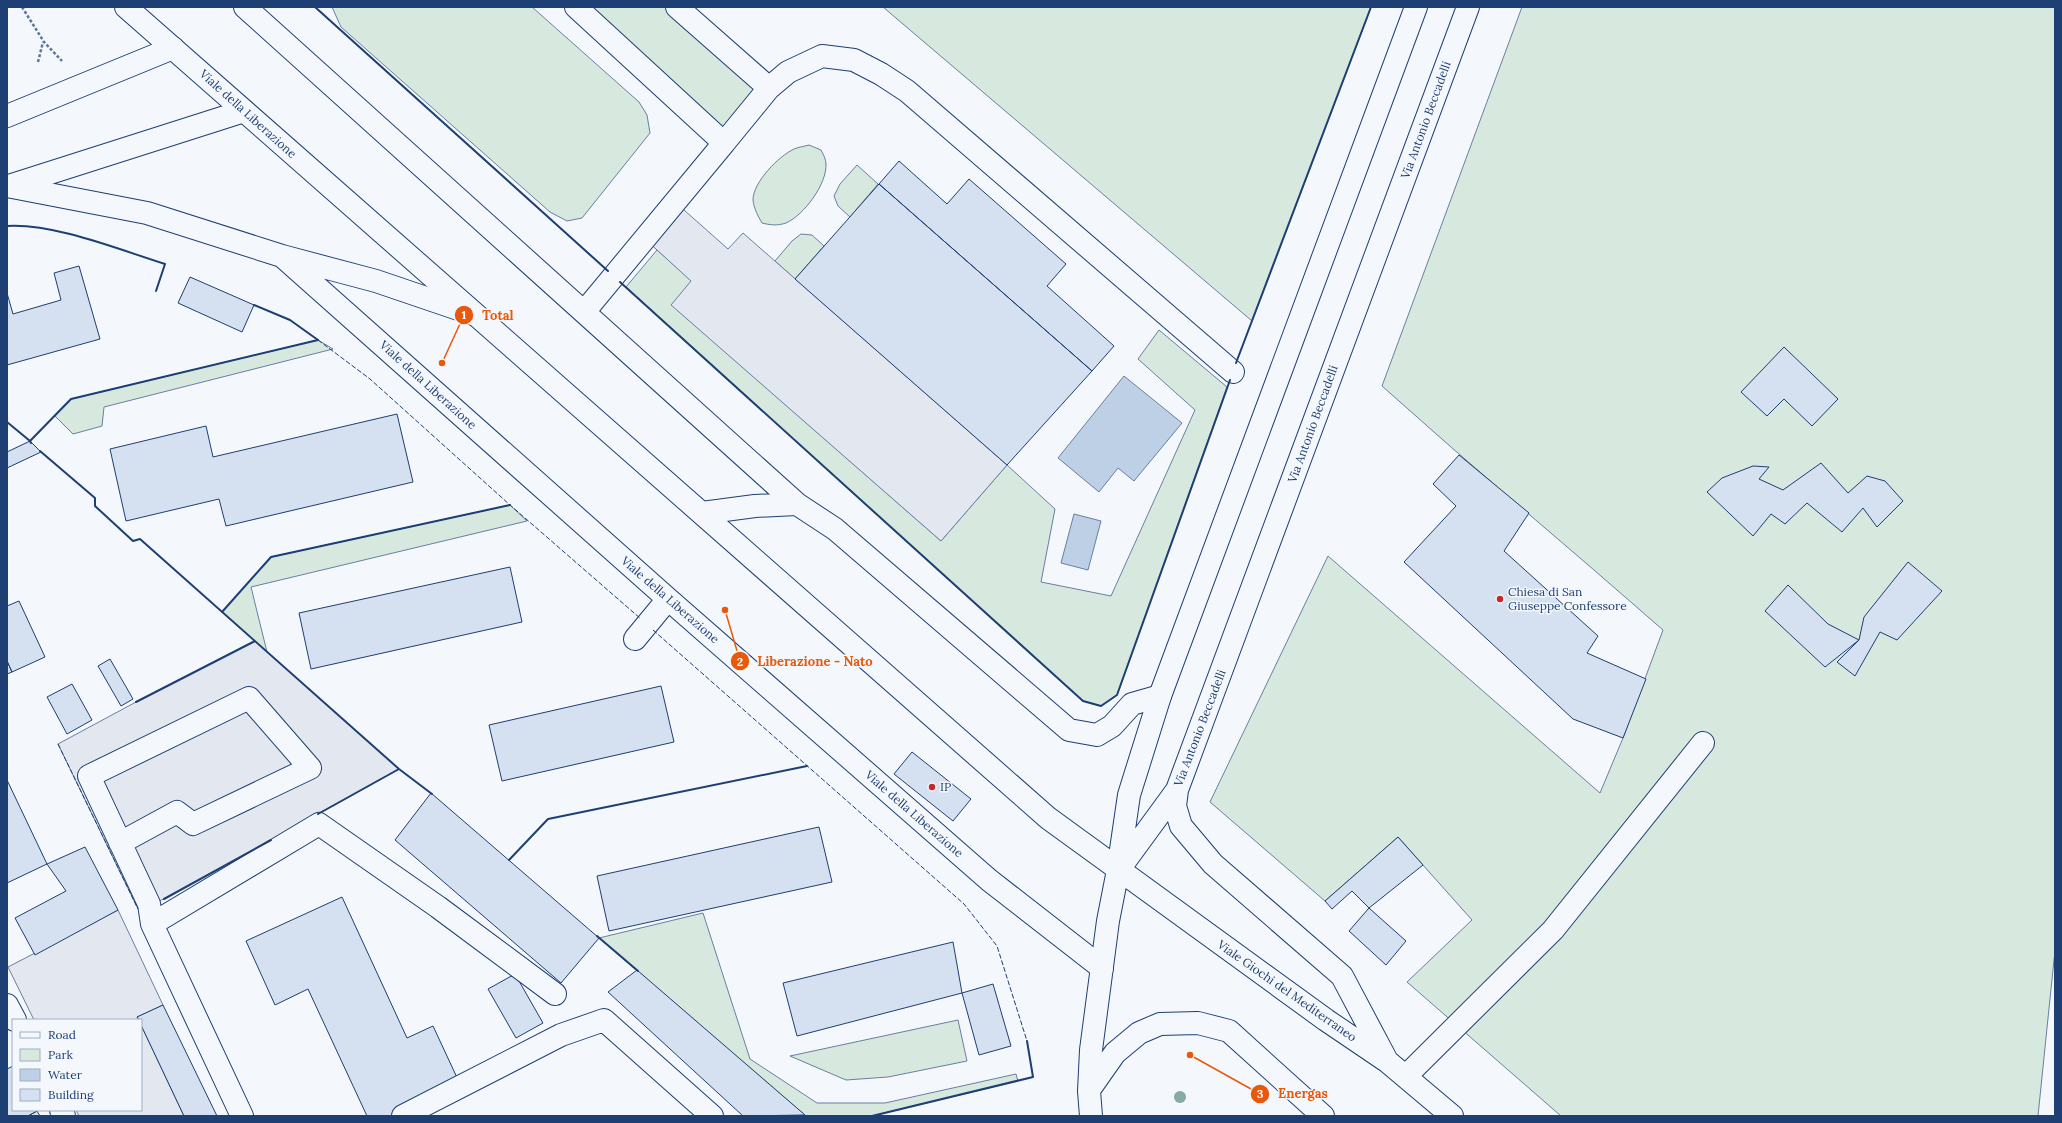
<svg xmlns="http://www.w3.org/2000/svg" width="2062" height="1123" font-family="Lora,serif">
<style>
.green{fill:#d7e8df;stroke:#687fa3}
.parking{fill:#e3e8f0;stroke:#687fa3}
.water{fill:#bed0e5;stroke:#687fa3}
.building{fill:#d5e0f0;stroke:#1d3f73}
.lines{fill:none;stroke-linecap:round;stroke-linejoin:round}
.minor-casing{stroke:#1d3f73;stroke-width:24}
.major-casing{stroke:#1d3f73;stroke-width:24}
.path{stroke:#5e769c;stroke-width:2.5;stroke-dasharray:3 2;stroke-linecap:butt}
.minor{stroke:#f4f7fb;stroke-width:22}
.major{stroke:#f4f7fb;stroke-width:22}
.fence{stroke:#1d3f73;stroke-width:1;stroke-dasharray:5 2;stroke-linecap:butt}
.wall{stroke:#1d3f73;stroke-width:2}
.tree{fill:#86aba6}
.poi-dot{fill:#c62828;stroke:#f4f7fb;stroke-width:1.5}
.labels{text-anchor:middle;stroke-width:3;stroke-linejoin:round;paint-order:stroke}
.street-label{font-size:12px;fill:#1d3f73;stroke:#f4f7fb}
.poi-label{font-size:12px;fill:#1d3f73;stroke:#f4f7fb;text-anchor:start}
.leader{fill:none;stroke:#e8590c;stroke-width:1.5}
.callout-dot{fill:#e8590c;stroke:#f4f7fb;stroke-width:1.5}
.mark-label{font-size:12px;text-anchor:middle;font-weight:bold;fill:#fff}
.callout-label{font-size:13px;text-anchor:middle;font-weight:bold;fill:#e8590c;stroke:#f4f7fb;stroke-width:3;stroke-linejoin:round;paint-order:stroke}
</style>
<rect width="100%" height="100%" fill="#f4f7fb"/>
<!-- green -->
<path class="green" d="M 332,7 L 532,7 L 639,102 L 647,115 L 650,133 L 582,218 L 567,221 L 550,212 L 341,27 Z
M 585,7 L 667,7 L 759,89 L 723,132 Z
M 883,7 L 1371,7 L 1252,321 Z
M 1522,7 L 2055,7 L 2055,950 L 2038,1116 L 1561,1116 L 1407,982 L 1472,920 L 1398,837 L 1325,901 L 1210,802 L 1328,556 L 1600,793 L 1623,738 L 1663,630 C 1570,548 1474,469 1382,386 Z
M 809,145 L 821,150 C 823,154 826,159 826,164 C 827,184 804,215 786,223 C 777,226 770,225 762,223 C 758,216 754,209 753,200 C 753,182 779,156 794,149 C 799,147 805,146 809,145 Z
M 857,165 L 878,184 L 850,217 L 838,206 L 834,196 L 840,184 Z
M 801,234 L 812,235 L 824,246 L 795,279 L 775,261 L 792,241 Z
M 657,250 L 692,281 L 672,305 L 941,541 L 1007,465 L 1055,509 L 1041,582 L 1111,596 L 1195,410 L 1138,359 L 1159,330 L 1227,387 L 1117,695 L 1101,706 L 1083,701 L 626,287 Z
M 318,340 L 333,349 L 104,407 L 102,426 L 73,434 L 55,416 L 71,399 Z
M 510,505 L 527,521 L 251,587 L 267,652 L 222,612 L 271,557 Z
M 703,913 L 750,1059 L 817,1103 L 885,1103 L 1016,1074 L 1018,1081 L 872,1116 L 806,1116 L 599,938 Z
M 958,1020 L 967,1061 L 888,1077 L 846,1080 L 790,1056 Z"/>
<!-- parking -->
<path class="parking" d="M 675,202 L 728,249 L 743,233 L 1007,465 L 941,541 L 671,305 L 691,281 L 645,239 Z
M 255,641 L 399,769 L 164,899 L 138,909 L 58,744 L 136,702 Z
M 118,910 L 163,1005 L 137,1017 L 139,1020 L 34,1020 L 8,967 Z
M 141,1025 L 184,1116 L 79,1116 L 76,1110 L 141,1110 Z"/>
<!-- water -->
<path class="water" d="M 1124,376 L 1182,423 L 1134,481 L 1118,468 L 1099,492 L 1058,458 Z
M 1074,514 L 1101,521 L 1088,570 L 1061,563 Z"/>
<!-- building -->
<path class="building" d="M 899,161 L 947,204 L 969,179 L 1066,264 L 1047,286 L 1114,346 L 1092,371 L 879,184 Z
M 879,184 L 1092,371 L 1007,465 L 795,279 Z
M 79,266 L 100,339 L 7,365 L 7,293 L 13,314 L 61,300 L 54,273 Z
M 190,277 L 254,305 L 242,332 L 178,303 Z
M 1784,347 L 1838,399 L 1812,426 L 1784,399 L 1767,416 L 1741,392 Z
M 397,414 L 413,482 L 226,526 L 219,499 L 126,521 L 110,449 L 206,426 L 213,457 Z
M 30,441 L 41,452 L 7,468 L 7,452 Z
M 1459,455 L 1529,513 L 1504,551 L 1598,636 L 1587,653 L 1646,679 L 1623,738 L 1573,719 L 1404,562 L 1456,506 L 1433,484 Z
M 1821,463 L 1848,493 L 1867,476 L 1885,481 L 1903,501 L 1877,527 L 1863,508 L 1842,532 L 1807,503 L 1785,524 L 1771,514 L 1753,536 L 1707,492 L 1722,478 L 1753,466 L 1769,467 L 1759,479 L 1783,490 Z
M 1908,562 L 1942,591 L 1897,640 L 1880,632 L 1855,676 L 1837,662 L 1859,640 L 1864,617 Z
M 510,567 L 522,622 L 311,669 L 299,613 Z
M 1788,585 L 1828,624 L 1859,640 L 1825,667 L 1765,611 Z
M 19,601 L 45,657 L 12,672 L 7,661 L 7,606 Z
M 110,659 L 133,699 L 121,706 L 98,666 Z
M 7,661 L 12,672 L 7,674 Z
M 72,684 L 92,720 L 67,734 L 47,697 Z
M 661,686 L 674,742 L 502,781 L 489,725 Z
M 912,752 L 971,799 L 953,821 L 894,774 Z
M 7,780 L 47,864 L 7,883 Z
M 431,793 L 599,938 L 561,983 L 395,840 Z
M 819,827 L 832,882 L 609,931 L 597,876 Z
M 1398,837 L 1423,865 L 1369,908 L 1352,891 L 1332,909 L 1325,901 Z
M 85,847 L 118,910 L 35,955 L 15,918 L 66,891 L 47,864 Z
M 342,897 L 407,1038 L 433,1026 L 460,1084 L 392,1116 L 367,1116 L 308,989 L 275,1005 L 246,941 Z
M 1369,908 L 1406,941 L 1386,965 L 1349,931 Z
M 953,942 L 962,993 L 797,1036 L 783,983 Z
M 637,970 L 805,1115 L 743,1116 L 608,992 Z
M 515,974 L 543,1023 L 516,1038 L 488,989 Z
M 993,984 L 1011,1046 L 979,1055 L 962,993 Z
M 163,1005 L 217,1116 L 184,1116 L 141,1025 L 141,1020 L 139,1020 L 137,1017 Z
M 13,1066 L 13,1110 L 37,1110 L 37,1111 L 28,1116 L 7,1116 L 7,1069 Z
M 37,1111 L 40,1116 L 28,1116 Z"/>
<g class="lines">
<defs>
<path id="minor" d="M 245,7 L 797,504
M 576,7 L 724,143 L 584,312
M 677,7 L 769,88 L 724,143
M 769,88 L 788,72 L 822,56 L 854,60 L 881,74 L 907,91 L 1233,372
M 7,116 L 173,48
M 12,185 L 244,111
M 7,186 L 147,213 L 282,256 L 376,281 L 473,314
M 282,256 L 668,599 L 989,880 L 1102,968
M 702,513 L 755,506 L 797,504 L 835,529 L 1069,730 L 1097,735 L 1112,726 L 1132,704 L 1160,696
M 635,639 L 668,599
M 120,843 L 177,812 L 193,824 L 310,768 L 249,698 L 89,776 L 149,904 L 152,924 L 242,1116
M 152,924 L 319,824 L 438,907 L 555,994
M 7,1005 L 15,1020
M 1406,1076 L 1553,930 L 1703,743
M 61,1110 L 64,1116
M 403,1116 L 561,1035 L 604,1020 L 712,1116"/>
<path id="major" d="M 126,7 L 1048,818 L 1326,1020 L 1388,1062 L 1452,1116
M 1177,790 L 1175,806 L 1181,826 L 1213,864 L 1342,976 L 1386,1059
M 1120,868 L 1177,790 L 1468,7
M 1089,1090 L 1115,1053 L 1139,1033 L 1160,1024 L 1198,1023 L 1229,1031 L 1323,1116
M 1091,1116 L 1089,1091 L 1091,1050 L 1108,921 L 1118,870 L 1129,795 L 1160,696 L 1416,7"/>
</defs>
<!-- minor casing -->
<use href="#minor" class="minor-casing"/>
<!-- major casing -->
<use href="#major" class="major-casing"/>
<!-- path -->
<path class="path" d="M 22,7 L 44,42 L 62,61
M 38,62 L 43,42"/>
<!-- minor -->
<use href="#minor" class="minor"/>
<!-- major -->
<use href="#major" class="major"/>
<!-- fence -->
<path class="fence" d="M 318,340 L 370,379 L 510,505 L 641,619
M 653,630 L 964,904 L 997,946 L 1027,1041
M 58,744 L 138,909"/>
<!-- wall -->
<path class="wall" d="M 315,7 L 608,271
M 7,226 C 54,223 120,250 165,264 L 156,291
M 620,282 L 1083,701 L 1101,706 L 1117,695 L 1230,380
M 254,305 L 290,320 L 318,340
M 1236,363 L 1371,7
M 7,422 L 30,441
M 31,443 L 30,441 L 71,399 L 318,340
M 40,451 L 95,498 L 95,506 L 133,541 L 140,539 L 399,769 L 432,794
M 222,612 L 271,557 L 510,505
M 136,702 L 255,641
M 318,814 L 399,769
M 509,860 L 548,819 L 807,766
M 164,899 L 271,840
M 597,936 L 638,971
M 872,1116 L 1033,1077 L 1027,1041"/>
</g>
<!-- trees -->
<circle class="tree" cx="1180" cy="1097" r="6"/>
<!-- markers -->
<g class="poi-dot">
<circle cx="1500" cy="599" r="4"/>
<circle cx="932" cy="787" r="4"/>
</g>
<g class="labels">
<!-- street labels -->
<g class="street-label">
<text transform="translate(248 114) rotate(42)" y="4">Viale della Liberazione</text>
<text transform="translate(1426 120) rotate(-70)" y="4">Via Antonio Beccadelli</text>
<text transform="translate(428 385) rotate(42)" y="4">Viale della Liberazione</text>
<text transform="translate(1313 424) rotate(-70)" y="4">Via Antonio Beccadelli</text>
<text transform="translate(670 600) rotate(41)" y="4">Viale della Liberazione</text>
<text transform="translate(1200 728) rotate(-69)" y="4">Via Antonio Beccadelli</text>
<text transform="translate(914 814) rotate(41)" y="4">Viale della Liberazione</text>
<text transform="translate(1287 991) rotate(35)" y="4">Viale Giochi del Mediterraneo</text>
</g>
<!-- poi labels -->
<g class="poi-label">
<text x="1508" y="596">Chiesa di San<tspan x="1508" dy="14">Giuseppe Confessore</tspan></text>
<text x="940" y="791">IP</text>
</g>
</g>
<!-- callouts -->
<path class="leader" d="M442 363L464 315M725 610L740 661M1190 1055L1260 1094"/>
<g class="callout-dot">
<circle cx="442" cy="363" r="4"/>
<circle cx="725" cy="610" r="4"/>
<circle cx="1190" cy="1055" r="4"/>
<circle cx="464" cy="315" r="10"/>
<circle cx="740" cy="661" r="10"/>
<circle cx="1260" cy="1094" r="10"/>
</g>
<g class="mark-label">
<text x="464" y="319">1</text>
<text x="740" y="666">2</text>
<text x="1260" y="1098">3</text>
</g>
<g class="callout-label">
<text x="498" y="320">Total</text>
<text x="815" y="666">Liberazione - Nato</text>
<text x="1303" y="1098">Energas</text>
</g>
<!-- border -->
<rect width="2062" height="1123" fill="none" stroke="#1d3f73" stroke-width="16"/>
<!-- legend -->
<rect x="12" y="1019" width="130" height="92" fill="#f4f7fb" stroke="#9eadc5"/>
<rect x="20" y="1032" width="20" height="6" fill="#f4f7fb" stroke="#9eadc5"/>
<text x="48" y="1039" font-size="12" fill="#1d3f73">Road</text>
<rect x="20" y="1049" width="20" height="12" fill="#d7e8df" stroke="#9eadc5"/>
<text x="48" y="1059" font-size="12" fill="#1d3f73">Park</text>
<rect x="20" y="1069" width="20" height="12" fill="#bed0e5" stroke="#9eadc5"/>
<text x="48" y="1079" font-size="12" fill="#1d3f73">Water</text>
<rect x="20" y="1089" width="20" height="12" fill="#d5e0f0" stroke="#9eadc5"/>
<text x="48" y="1099" font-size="12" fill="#1d3f73">Building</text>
</svg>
